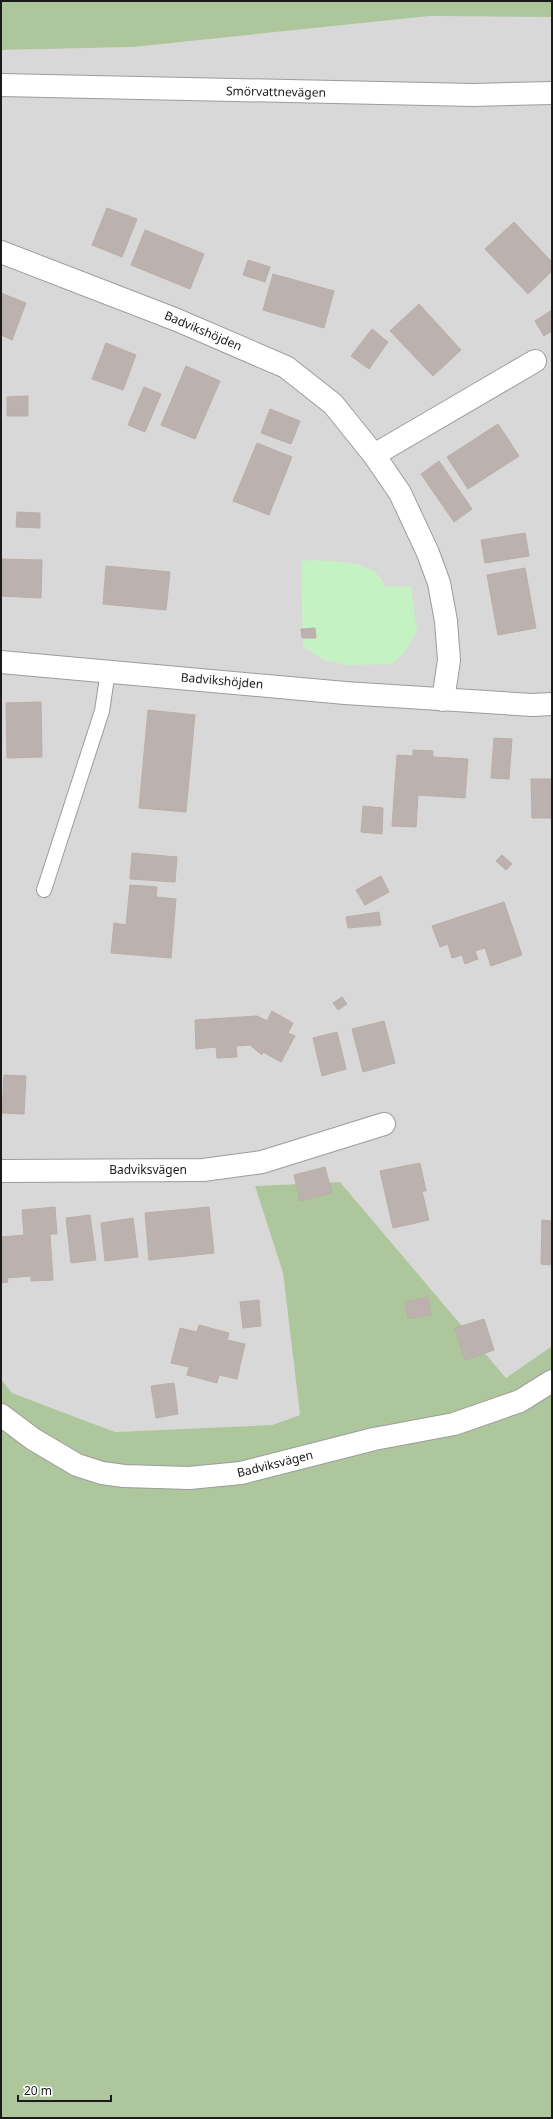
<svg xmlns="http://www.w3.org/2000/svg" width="553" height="2119" font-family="'Noto Sans',sans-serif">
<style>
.residential{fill:#d9d8d8}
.forest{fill:#aec69c}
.park{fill:#c5f2c3}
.building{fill:#bbb2af;stroke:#bbada6}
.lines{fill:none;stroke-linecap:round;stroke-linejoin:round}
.lane-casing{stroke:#9c9c9c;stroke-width:16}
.street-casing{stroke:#9c9c9c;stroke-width:24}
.lane{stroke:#fff;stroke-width:14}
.street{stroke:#fff;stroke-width:22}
.labels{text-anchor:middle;stroke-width:4;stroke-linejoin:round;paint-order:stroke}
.street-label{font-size:12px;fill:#1b1b1b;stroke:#fff}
</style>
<rect width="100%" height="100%" fill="#ebe7e2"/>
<!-- residential -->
<path class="residential" d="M 430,16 L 552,17 L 552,1346 L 506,1378 L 340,1182 L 255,1186 L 283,1273 L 300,1415 L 272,1425 L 115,1432 L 12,1393 L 1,1379 L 1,50 L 133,47 Z"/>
<!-- forest -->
<path class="forest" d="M 1,1 L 552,1 L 552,17 L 430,16 L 133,47 L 1,50 Z
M 340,1182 L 506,1378 L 552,1346 L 552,2118 L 1,2118 L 1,1379 L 12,1393 L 115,1432 L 272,1425 L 300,1415 L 283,1273 L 255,1186 Z"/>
<!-- park -->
<path class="park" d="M 317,560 C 343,563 375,560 386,587 L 411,586 L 417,632 L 404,653 L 391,664 L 346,665 L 322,659 L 303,647 L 301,561 Z"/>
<!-- building -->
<path class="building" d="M 107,208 L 137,219 L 122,257 L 92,245 Z
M 514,222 L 552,262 L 552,271 L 528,294 L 485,249 Z
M 145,230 L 204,254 L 190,289 L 131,265 Z
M 248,260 L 270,267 L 265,282 L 243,275 Z
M 273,274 L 334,291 L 324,328 L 263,310 Z
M 1,293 L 26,303 L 12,340 L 1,335 Z
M 419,304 L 461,350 L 433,376 L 390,331 Z
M 552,310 L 552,331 L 544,336 L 535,321 Z
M 372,329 L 388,342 L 369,369 L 351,356 Z
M 106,343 L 136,355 L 123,390 L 92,379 Z
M 186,366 L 220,381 L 195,439 L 161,425 Z
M 144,387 L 161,394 L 145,432 L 128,425 Z
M 28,396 L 28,416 L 7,416 L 7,397 Z
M 270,409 L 300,421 L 291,444 L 261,433 Z
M 498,424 L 519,456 L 468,489 L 447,457 Z
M 257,443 L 292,457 L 269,515 L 233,501 Z
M 439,461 L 472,509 L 454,522 L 421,474 Z
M 17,512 L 40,513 L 40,528 L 16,527 Z
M 525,533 L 529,556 L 485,563 L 481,540 Z
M 1,559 L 42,560 L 41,598 L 1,596 Z
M 106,566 L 170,572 L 166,610 L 103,604 Z
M 525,568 L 536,628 L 498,635 L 487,575 Z
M 315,628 L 316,638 L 302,638 L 301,629 Z
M 41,702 L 42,757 L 7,758 L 6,703 Z
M 148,710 L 195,715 L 186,812 L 139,808 Z
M 494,738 L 512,739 L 509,779 L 491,778 Z
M 413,750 L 433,751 L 433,757 L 468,759 L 465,798 L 418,795 L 416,827 L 392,826 L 397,755 L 413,756 Z
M 531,779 L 551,779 L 552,818 L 532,818 Z
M 363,806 L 383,808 L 382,834 L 361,832 Z
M 132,853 L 177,857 L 175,882 L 130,879 Z
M 502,855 L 512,864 L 506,870 L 496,861 Z
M 381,876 L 389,892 L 365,905 L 356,890 Z
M 130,885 L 157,887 L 156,897 L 176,899 L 171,958 L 111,953 L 114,923 L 126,925 Z
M 504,902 L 522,955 L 491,966 L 485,948 L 475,951 L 478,959 L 465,964 L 462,955 L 452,958 L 448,944 L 440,947 L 432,926 Z
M 379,912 L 381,925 L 348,928 L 346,917 Z
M 342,997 L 347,1004 L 338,1010 L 333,1003 Z
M 272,1011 L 293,1023 L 288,1033 L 295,1036 L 281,1062 L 263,1052 L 262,1055 L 250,1045 L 236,1046 L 237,1057 L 217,1058 L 216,1047 L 196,1049 L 195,1020 L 257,1016 L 267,1021 Z
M 384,1021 L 395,1063 L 363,1072 L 352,1029 Z
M 337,1032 L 346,1069 L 322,1076 L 313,1038 Z
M 4,1075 L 26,1076 L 24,1114 L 2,1113 Z
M 420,1163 L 426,1191 L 422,1191 L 429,1220 L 393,1228 L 380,1171 Z
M 325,1167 L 332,1193 L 300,1201 L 294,1175 Z
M 55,1207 L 57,1234 L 50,1234 L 53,1280 L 31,1281 L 31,1276 L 7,1278 L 8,1282 L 1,1283 L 1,1237 L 24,1235 L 22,1210 Z
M 209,1207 L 214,1253 L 149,1260 L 145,1213 Z
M 90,1215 L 96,1260 L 71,1263 L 66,1218 Z
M 133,1218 L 138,1257 L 105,1261 L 101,1223 Z
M 542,1220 L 552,1221 L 552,1265 L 541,1264 Z
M 428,1297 L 431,1315 L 408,1319 L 405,1302 Z
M 259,1300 L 261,1326 L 243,1328 L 240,1302 Z
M 484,1319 L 494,1350 L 465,1360 L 455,1328 Z
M 199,1325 L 229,1333 L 227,1340 L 245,1344 L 237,1379 L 219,1375 L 217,1383 L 187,1375 L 189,1367 L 171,1363 L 180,1328 L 197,1332 Z
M 174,1383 L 178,1414 L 156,1418 L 151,1386 Z"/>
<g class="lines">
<defs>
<path id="lane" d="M 44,890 L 102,711 L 108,671"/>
<path id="street" d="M 1,85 L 473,95 L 552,93
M 1,252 L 177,320 L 286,367 L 333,404 L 374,455 L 400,493 L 428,553 L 439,583 L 446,621 L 449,660 L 443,700
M 374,455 L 535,361
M 1,662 L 345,693 L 532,705 L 552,704
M 1,1171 L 203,1170 L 262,1162 L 384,1124
M 1,1415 L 33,1439 L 77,1465 L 102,1473 L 124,1476 L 189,1478 L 241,1473 L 374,1439 L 454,1424 L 520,1401 L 552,1381"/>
</defs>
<!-- lane casing -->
<use href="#lane" class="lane-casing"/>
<!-- street casing -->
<use href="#street" class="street-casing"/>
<!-- lane -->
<use href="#lane" class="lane"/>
<!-- street -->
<use href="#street" class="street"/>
</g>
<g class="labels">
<!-- street labels -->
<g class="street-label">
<text transform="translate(276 92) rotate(1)" y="4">Smörvattnevägen</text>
<text transform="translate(203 331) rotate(23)" y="4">Badvikshöjden</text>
<text transform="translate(222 681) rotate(5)" y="4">Badvikshöjden</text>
<text x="148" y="1174">Badviksvägen</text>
<text transform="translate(275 1464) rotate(-14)" y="4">Badviksvägen</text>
</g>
</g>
<!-- border -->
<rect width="553" height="2119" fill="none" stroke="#1b1b1b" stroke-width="4"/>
<!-- scale -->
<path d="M18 2095v6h93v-6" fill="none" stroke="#1b1b1b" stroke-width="2"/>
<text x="24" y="2095" font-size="12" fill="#1b1b1b" stroke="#ffffff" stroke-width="3" paint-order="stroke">20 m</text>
</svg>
